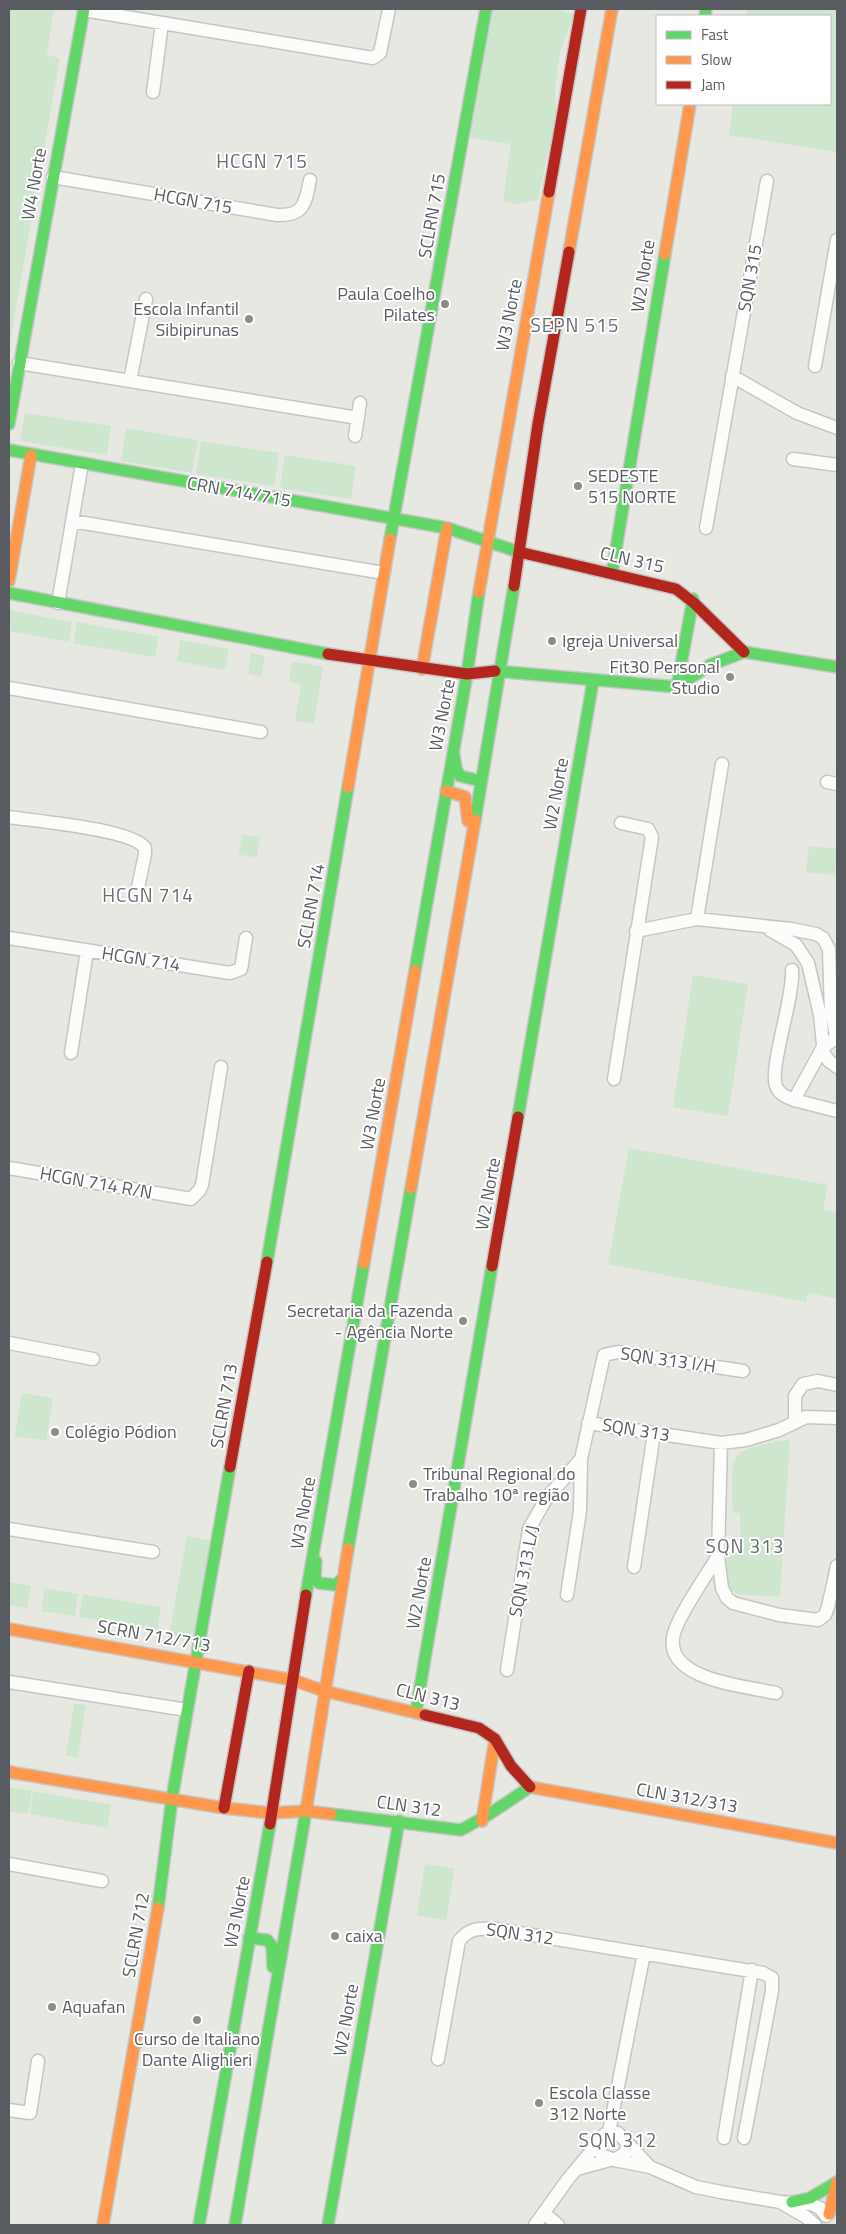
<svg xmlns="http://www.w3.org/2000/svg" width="846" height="2234" font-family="'Titillium Web',sans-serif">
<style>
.green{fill:#cee6cd}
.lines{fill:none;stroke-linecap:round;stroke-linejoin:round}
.street-casing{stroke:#c5c6c4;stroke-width:15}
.fast-casing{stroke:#c5c7c5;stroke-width:14}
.slow-casing{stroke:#c5c7c5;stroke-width:14}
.jam-casing{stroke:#c5c7c5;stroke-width:14}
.street{stroke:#fcfcfb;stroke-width:12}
.fast{stroke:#63d668;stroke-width:11}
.slow{stroke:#ff974d;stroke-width:11}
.jam{stroke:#b3261e;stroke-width:11}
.poi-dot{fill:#8a8c8e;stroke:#fff;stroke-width:2}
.labels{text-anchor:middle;stroke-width:4;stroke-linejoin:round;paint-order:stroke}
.street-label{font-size:18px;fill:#585b60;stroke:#fff}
.poi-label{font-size:18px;fill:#585b60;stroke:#fff;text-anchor:start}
.neighbourhood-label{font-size:19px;letter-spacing:1px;fill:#686d73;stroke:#fff}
</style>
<rect width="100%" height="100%" fill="#e8e8e2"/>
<!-- green -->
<path class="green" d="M 9,9 L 54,9 L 47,55 L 60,58 L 9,347 Z
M 493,9 L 556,9 L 574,14 L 560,52 L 555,88 L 556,113 L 538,200 L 518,204 L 503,201 L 511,144 L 469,138 Z
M 747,9 L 837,9 L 837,152 L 729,135 L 733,104 L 830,104 L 830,16 L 746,16 Z
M 25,413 L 111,426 L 107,455 L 20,441 Z
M 126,428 L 198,440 L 192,473 L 121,461 Z
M 201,441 L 279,453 L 274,486 L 196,474 Z
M 285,455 L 356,466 L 351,499 L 280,488 Z
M 9,610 L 72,622 L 69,642 L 9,631 Z
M 77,622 L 159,637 L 155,657 L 73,643 Z
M 180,640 L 229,649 L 225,670 L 177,661 Z
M 251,653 L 265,656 L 261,677 L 248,674 Z
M 292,661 L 323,667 L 314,724 L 295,721 L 301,685 L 289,682 Z
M 242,834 L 260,837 L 257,857 L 239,855 Z
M 809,846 L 837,849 L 835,875 L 806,872 Z
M 693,975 L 748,984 L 728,1116 L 673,1107 Z
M 629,1148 L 828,1185 L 823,1210 L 837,1213 L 837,1299 L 808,1293 L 806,1302 L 608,1264 Z
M 22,1393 L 53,1398 L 46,1441 L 15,1436 Z
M 790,1439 L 780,1597 L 736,1594 L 726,1586 L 723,1556 L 741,1551 L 740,1513 L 733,1513 C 730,1451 728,1450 790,1439 Z
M 187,1536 L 212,1541 L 193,1643 L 169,1635 Z
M 9,1582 L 31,1586 L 27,1608 L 9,1605 Z
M 45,1588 L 78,1594 L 75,1616 L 41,1611 Z
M 83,1594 L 161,1607 L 157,1630 L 79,1617 Z
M 74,1704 L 86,1705 L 78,1757 L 66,1756 Z
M 9,1787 L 32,1791 L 28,1814 L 9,1811 Z
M 33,1791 L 111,1805 L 107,1828 L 30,1814 Z
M 425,1864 L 455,1869 L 446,1920 L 417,1915 Z"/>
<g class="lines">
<defs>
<path id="street" d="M 84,10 L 373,58 L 380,53 L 389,9
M 153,92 L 162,23
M 53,177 L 277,215 C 305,216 305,203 310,180
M 19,363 L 358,418
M 815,366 L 837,240
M 732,376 L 797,413 L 837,428
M 130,381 L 146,299
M 355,436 L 360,403
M 793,459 L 837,465
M 72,521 L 384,573
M 706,528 L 767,181
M 58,603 L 82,464
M 9,688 L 261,732
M 827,782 L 837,784
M 9,817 C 35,821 132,829 145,848 L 145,854 L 136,897
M 697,919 L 722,764
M 770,930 L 796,945 L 808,963 L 820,1015 L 824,1054 L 829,1061 L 837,1067
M 636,931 L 697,919 L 791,929 L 816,934 L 823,938 L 829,949 L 831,1012 L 837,1040
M 9,938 L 230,973 L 241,969 L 246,938
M 792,970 C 794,998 769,1067 776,1086 C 779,1094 786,1097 794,1100 L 823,1047 L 837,1037
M 71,1053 L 87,951
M 614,1079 L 652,837 L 648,829 L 621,823
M 794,1100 L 837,1111
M 9,1168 L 191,1199 L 199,1191 L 202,1185 L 221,1067
M 9,1343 L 93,1359
M 795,1420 L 795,1396 L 803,1384 L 818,1381 L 837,1385
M 588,1423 L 721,1443 L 746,1440 L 779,1430 L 806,1417 L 837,1418
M 721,1443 L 718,1556 L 722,1588 L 727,1598 L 733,1603 L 779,1615 L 818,1620 L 825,1615 L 828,1607 L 837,1566
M 9,1529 L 153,1552
M 718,1556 C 706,1576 680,1613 674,1633 C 661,1680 745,1686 776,1693
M 634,1567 L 654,1433
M 567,1595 L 580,1511 L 581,1459 L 604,1355 L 618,1352 L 743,1371
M 507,1670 L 529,1529 L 546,1499 L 581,1459
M 9,1682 L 187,1710
M 9,1864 L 102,1881
M 438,2059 L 459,1941 C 469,1928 479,1928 495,1929 L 763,1973 L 772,1978 L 772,1991 L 744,2138
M 9,2110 L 30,2113 L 38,2061
M 609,2132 L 644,1953
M 724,2138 L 752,1970
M 627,2144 L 626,2153 L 614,2160 L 602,2155 L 598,2146 L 605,2134 L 618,2133 L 650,2167
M 614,2160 L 650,2167 L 696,2187 L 721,2192 L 780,2202 L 811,2204 L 820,2208 L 826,2216
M 577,2169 L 610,2160
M 780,2202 L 806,2217 L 815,2225
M 544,2213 L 558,2225
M 535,2225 L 568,2179 L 599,2142"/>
<path id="fast" d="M 705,16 L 706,9
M 9,424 L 84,9
M 9,450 L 447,528 L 519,552
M 390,539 L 486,9
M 612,573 L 665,254
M 9,593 L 328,654
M 495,671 L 677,687 L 710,665 L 744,652 L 837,667
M 677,687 L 693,599
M 454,755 L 456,769 L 460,776 L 481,781
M 475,820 L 514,586
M 415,971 L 467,674 L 479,592
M 518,1117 L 593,681
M 267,1262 L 348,787
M 348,1549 L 411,1188
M 316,1561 L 315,1578 L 319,1583 L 336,1585 L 343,1578
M 306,1595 L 364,1263
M 416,1711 L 492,1266
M 331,1814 L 461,1830 L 488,1815 L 530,1787
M 158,1908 L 172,1798 L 230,1467
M 249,1938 L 267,1940 L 272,1946 L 273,1967
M 792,2202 L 810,2198 L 837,2182
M 199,2225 L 270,1824
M 235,2225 L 307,1805
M 328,2225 L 399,1821"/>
<path id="slow" d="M 569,252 L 612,9
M 665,254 L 690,104
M 9,581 L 31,455
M 479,592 L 549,192
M 422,669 L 447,528
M 348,787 L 390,539
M 446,791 L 465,797 L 468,821
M 411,1188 L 475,820
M 364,1263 L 415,971
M 9,1629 L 293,1680 L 324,1691 L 425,1715
M 9,1772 L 224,1808 L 271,1813 L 306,1811 L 331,1814
M 530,1787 L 837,1843
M 307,1805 L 348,1549
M 482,1821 L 495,1739
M 829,2214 L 837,2182
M 103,2225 L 158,1908"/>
<path id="jam" d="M 549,192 L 581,9
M 519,552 L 676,589 L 694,603 L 744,652
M 514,586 L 538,424 L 569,252
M 328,654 L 467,674 L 495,671
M 492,1266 L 518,1117
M 230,1467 L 267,1262
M 425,1715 L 479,1728 L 495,1739 L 511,1766 L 530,1787
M 224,1808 L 249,1671
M 270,1824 L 306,1595"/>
</defs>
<!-- street casing -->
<use href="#street" class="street-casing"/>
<!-- fast casing -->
<use href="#fast" class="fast-casing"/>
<!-- slow casing -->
<use href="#slow" class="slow-casing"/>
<!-- jam casing -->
<use href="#jam" class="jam-casing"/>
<!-- street -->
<use href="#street" class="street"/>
<!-- fast -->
<use href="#fast" class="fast"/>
<!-- slow -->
<use href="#slow" class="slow"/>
<!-- jam -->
<use href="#jam" class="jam"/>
</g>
<!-- markers -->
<g class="poi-dot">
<circle cx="445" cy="304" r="5"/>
<circle cx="249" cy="319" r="5"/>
<circle cx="578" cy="486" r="5"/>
<circle cx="552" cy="641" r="5"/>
<circle cx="730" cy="677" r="5"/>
<circle cx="463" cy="1321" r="5"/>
<circle cx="55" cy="1432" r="5"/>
<circle cx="413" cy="1484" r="5"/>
<circle cx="335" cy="1936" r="5"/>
<circle cx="52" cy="2007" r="5"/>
<circle cx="197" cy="2020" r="5"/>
<circle cx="539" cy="2103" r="5"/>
</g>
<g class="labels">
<!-- street labels -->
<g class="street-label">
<text transform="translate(34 184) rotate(-80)" y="6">W4 Norte</text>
<text transform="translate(193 201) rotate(10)" y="6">HCGN 715</text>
<text transform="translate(432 216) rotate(-80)" y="6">SCLRN 715</text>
<text transform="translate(643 276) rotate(-81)" y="6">W2 Norte</text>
<text transform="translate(750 278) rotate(-80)" y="6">SQN 315</text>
<text transform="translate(509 315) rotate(-79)" y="6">W3 Norte</text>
<text transform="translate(239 492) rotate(10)" y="6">CRN 714/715</text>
<text transform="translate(632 560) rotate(13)" y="6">CLN 315</text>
<text transform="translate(442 715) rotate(-79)" y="6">W3 Norte</text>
<text transform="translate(556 794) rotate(-80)" y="6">W2 Norte</text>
<text transform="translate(311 906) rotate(-80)" y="6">SCLRN 714</text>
<text transform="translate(141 959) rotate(9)" y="6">HCGN 714</text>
<text transform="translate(373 1114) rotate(-80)" y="6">W3 Norte</text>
<text transform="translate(96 1183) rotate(10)" y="6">HCGN 714 R/N</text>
<text transform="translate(488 1194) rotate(-80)" y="6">W2 Norte</text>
<text transform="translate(668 1360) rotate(8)" y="6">SQN 313 I/H</text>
<text transform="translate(224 1406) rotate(-80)" y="6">SCLRN 713</text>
<text transform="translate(636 1430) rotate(9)" y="6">SQN 313</text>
<text transform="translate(303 1513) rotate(-80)" y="6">W3 Norte</text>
<text transform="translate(524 1571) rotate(-79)" y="6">SQN 313 L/J</text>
<text transform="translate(419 1593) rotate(-80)" y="6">W2 Norte</text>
<text transform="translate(154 1636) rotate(10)" y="6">SCRN 712/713</text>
<text transform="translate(428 1697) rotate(14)" y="6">CLN 313</text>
<text transform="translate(687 1798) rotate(10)" y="6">CLN 312/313</text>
<text transform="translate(409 1806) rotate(8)" y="6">CLN 312</text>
<text transform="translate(237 1912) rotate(-79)" y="6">W3 Norte</text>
<text transform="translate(520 1934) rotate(8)" y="6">SQN 312</text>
<text transform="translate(136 1935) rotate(-80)" y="6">SCLRN 712</text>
<text transform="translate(346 2020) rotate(-80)" y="6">W2 Norte</text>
</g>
<!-- poi labels -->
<g class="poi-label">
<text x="435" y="300" text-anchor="end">Paula Coelho<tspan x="435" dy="21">Pilates</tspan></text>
<text x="239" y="315" text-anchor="end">Escola Infantil<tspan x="239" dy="21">Sibipirunas</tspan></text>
<text x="588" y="482">SEDESTE<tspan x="588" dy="21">515 NORTE</tspan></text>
<text x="562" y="647">Igreja Universal</text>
<text x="720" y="673" text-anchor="end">Fit30 Personal<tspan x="720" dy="21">Studio</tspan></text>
<text x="453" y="1317" text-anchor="end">Secretaria da Fazenda<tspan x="453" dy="21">- Agência Norte</tspan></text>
<text x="65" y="1438">Colégio Pódion</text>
<text x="423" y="1480">Tribunal Regional do<tspan x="423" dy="21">Trabalho 10ª região</tspan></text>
<text x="345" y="1942">caixa</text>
<text x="62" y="2013">Aquafan</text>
<text x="197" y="2045" text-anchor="middle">Curso de Italiano<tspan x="197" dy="21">Dante Alighieri</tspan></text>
<text x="549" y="2099">Escola Classe<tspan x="549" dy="21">312 Norte</tspan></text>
</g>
<!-- neighbourhood labels -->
<g class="neighbourhood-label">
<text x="262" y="168">HCGN 715</text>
<text x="575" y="332">SEPN 515</text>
<text x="148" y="902">HCGN 714</text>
<text x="745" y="1553">SQN 313</text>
<text x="618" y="2147">SQN 312</text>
</g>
</g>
<!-- border -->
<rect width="846" height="2234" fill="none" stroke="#585b60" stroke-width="20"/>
<!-- legend -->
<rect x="656" y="15" width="175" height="90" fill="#ffffff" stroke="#bcbdbf"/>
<rect x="666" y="31" width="25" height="8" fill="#63d668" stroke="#bcbdbf"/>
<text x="701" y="40" font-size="15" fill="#585b60">Fast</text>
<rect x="666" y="56" width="25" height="8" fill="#ff974d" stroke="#bcbdbf"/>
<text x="701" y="65" font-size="15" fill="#585b60">Slow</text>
<rect x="666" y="81" width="25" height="8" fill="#b3261e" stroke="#bcbdbf"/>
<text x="701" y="90" font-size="15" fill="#585b60">Jam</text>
</svg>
